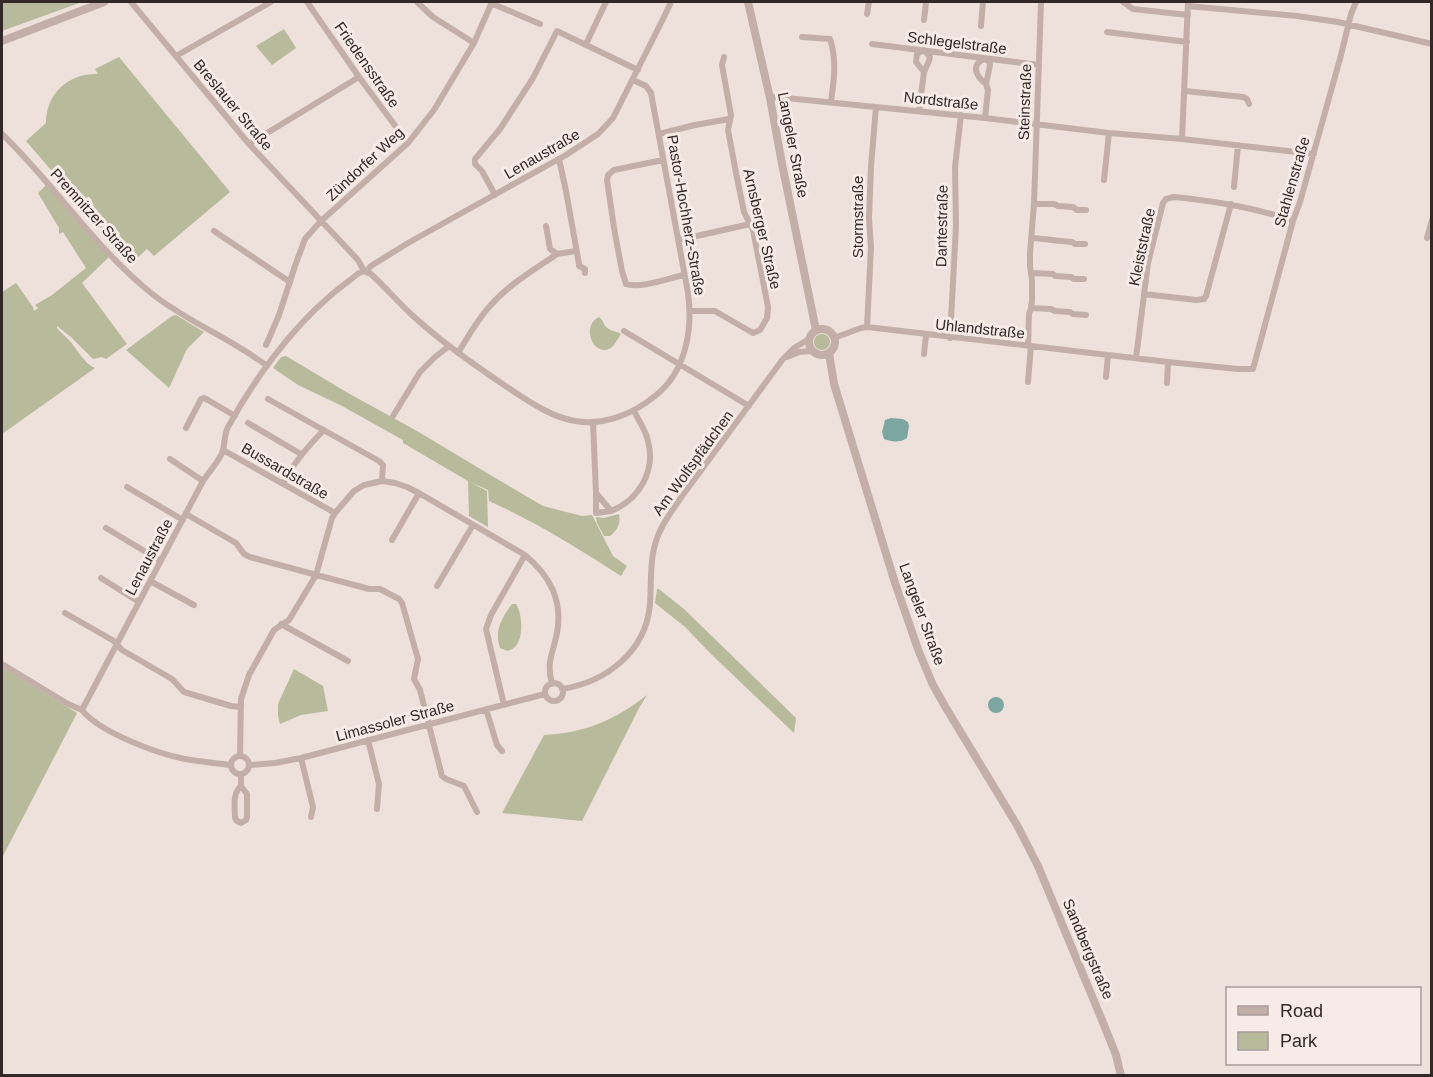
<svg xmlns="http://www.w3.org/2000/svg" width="1433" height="1077" font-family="Helvetica,sans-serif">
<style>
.green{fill:#b7bb9c}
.water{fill:#7ca7a0}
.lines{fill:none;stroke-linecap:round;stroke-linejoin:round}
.minor{stroke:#c4afa8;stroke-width:6}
.tertiary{stroke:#c4afa8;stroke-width:8}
.labels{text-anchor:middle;stroke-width:6;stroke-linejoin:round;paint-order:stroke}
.street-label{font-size:15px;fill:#322827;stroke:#f6ebe6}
</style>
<rect width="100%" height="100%" fill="#eee0da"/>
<!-- green -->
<path class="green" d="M 2,2 L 82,2 L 2,31 Z
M 284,29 L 296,48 L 272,65 L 256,46 Z
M 119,57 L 230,192 L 154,256 L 147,249 L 135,260 L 130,262 L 26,141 L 46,123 C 46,94 68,73 98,74 L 95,69 Z
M 46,185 L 109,257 L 82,283 L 127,344 L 106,359 L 102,357 L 93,359 L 71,337 L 57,326 L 57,328 C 60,332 64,335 68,339 C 77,348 83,363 95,368 L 2,434 L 2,292 L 16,283 L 33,307 L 34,311 L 38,308 L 35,305 L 52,295 L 86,268 L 63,232 L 59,234 L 59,228 L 38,193 Z
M 176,315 L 204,332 L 187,349 L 169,388 L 126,350 L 172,316 Z
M 599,317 C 603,320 603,323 606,327 C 610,331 616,331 621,334 C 618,338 614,347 609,349 C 592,356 581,325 599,317 Z
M814 342a8 8 0 1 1 16 0a8 8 0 1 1-16 0Z
M 286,356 L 348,393 L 417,431 L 487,473 L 543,506 L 582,516 L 592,515 L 613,556 L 627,566 L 621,576 C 578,548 536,522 489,501 L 488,490 L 470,482 L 487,491 L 488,527 L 469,516 L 468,481 L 403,443 L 403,440 L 342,406 L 298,385 L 273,368 L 281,357 Z
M 619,514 C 621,524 617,530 610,536 L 604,536 L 597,523 L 596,517 L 604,518 Z
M 657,589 L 659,589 L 685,610 L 796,718 L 794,733 L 711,654 L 685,627 L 655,603 Z
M 512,604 L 516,604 C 523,614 525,645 510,650 C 507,652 503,649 500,648 C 494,630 502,618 512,604 Z
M 2,667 L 77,713 L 2,858 Z
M 294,669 L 323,686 L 328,711 L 301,715 L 280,724 L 278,716 L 278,704 Z
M 647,695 L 639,708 L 582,821 L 502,813 L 544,735 C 585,733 615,720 647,695 Z"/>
<!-- water -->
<path class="water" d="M 891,418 L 903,419 L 908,422 L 909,426 L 907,438 C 900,443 892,442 884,439 L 882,432 L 885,420 Z
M988 705a8 8 0 1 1 16 0a8 8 0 1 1-16 0Z"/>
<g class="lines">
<!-- minor -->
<path class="minor" d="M 131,2 L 249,144 L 358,260 L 364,271
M 307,2 L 359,77 L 408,143
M 417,2 L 433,17 L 474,43
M 1123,2 L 1133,9 L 1188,15
M 491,3 L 540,24
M 1188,6 L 1297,16 L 1338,22 L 1432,44
M 867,14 L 869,2
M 924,20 L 926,2
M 981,26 L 983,2
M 1107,32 L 1187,42
M 802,37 L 830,39 C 837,60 834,80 831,102
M 586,44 L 606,2
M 872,44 L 1039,65
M 176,56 L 271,2
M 1185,91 L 1243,97 L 1247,99 L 1249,104
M 770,98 L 776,97 L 985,118 L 1109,133 L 1182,139 L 1314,154
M 919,111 L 924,72 L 929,61 L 930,57 L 924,50 L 917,54 L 916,62 L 924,72
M 985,118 L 988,90 L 986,84 L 990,65 L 989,61 L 985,59 C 970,64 976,76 986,84
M 2,134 C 54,184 94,247 151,293 C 187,322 231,338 267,366
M 659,134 L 695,125 L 729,119
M 1182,139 L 1188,2
M 249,144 L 359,77
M 559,159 L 566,191 L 579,264 L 579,266 L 585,269 L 585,273
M 663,160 L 614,170 L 608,175 L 607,180 L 614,228 L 622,271 L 626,284 C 640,289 669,278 684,275
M 1104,180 L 1109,133
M 1234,187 L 1238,145
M 495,195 L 482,171 L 475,164 L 475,159 L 500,129 L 533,78 L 557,31 L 638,70
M 1034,204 L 1054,204 L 1058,206 L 1073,207 L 1077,210 L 1086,210
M 546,226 L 550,249 L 557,254 L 576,251
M 214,231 L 290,282
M 1032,238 C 1046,239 1058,241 1072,242 L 1075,244 L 1085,244
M 1427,238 L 1432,220
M 679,240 L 750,224
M 366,272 L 371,266 L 408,243 L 566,155 L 598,134 L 613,118 L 663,19 L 671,2
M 1032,273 L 1053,274 L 1055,276 L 1071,277 L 1074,279 L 1084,279
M 1144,294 L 1196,300 L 1204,299 L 1206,296 L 1231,204
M 1031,308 L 1051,309 L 1055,311 L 1070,312 L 1073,314 L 1086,315
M 690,311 L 715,311 L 753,333 L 760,330 L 767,318 L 768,307 L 753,230 L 744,212 L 736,173 L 728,130 L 731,115 L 722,65 L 724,57
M 867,327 L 871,247 L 869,218 L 871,166 L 876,107
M 624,331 L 749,406
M 834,338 L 861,328 L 867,327 L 1168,362 L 1238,369 L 1253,369 L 1293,221 L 1300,202 L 1341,55 L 1351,14 L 1356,2
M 950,338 L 956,226 L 955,167 L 961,115
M 266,345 L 279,315 L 296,263 L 305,239 L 320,222 L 408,143 L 434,110 L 474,43 L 492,2
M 1028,346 L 1029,314 L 1031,308 L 1032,301 L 1032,281 L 1030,266 L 1030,253 L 1034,204 L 1041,2
M 458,353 C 468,337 477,320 490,306 C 509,284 534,270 557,254
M 924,354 L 926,335
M 787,357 L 799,352 L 812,351
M 1136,358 L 1148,263 L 1163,203 L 1166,199 L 1174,197 C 1215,201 1254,207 1293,221
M 1106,377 L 1108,355
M 1028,382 L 1031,346
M 1167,383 L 1168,362
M 268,399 L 379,461 L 383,465 L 382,481
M 393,416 L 420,372 L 435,357 L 449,346
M 593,422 L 596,493
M 248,423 L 301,454
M 186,428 L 201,399 L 204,398 L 208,400 L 235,416
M 223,450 L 335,513
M 170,459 L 203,481
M 283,484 C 293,463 308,446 324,430
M 127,487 L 183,520
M 596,493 L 611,511 L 596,513 Z
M 611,511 C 639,500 656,471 648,441 C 646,431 639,421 634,411
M 186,514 L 236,543 L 244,554 L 250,557 L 369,589 L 380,589 L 399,599 L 402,603 L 418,659 L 414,679 L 420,690 L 442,776 L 446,779 L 464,786 L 477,812
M 106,528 L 161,561
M 392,540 L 419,493
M 101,578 L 139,602
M 150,581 L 194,605
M 437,586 L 473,525
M 65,613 L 114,641 L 122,650 L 172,679 L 184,692 L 231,706 L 241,707
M 281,624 L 348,661
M 2,664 L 68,704 L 82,710
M545 692a9 9 0 1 1 18 0a9 9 0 1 1-18 0Z
M 562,689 C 606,682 646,652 650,604 C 652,575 648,552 663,525 C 675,504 691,484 705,465 C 731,430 757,394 783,359 L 794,348 L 809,339
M 504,705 L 486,629 L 491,615 L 525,555
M 486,709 L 497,745 L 502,751
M 82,710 L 203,481 C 209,471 220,461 223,450 C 225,442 224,435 228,427 C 253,381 290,330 330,296 C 339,288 349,281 359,273 L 364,271 L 371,274 C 385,287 398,302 412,315 C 442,343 477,367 510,389 C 530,402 551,417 575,421 C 604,426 633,414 655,396 C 686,372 693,329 688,293 L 651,93 L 646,86 L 633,80
M 82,710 C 99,732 158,754 185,759 C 201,762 216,763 231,765
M 368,740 L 379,784 L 377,809
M 240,756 L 241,699 L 249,675 L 274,630 L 289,620 L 316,575 L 332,518 L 335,513 L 354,491 L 364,485 L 382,481 L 395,483 L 407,487 L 419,493 L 525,555 C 550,576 563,600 557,633 C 553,654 546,661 552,684
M231 765a9 9 0 1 1 18 0a9 9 0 1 1-18 0Z
M 301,758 L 313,807 L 311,817
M 250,765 L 275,763 L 301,758 L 545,694
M 241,774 L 241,786 C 232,794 235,807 235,818 L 237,821 L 241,823 L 246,820 L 247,817 L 247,794 L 241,786"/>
<!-- tertiary -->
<path class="tertiary" d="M 748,2 L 770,98 L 782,164 L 816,330
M 2,41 L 104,2
M809 342a13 13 0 1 1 26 0a13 13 0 1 1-26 0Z
M 829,353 L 834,384 L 895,583 L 919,652 L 933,685 L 946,708 L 1017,825 L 1038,866 L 1104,1025 L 1116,1055 L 1121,1076"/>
</g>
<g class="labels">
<!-- street labels -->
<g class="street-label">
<text transform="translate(957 43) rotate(7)" y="5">Schlegelstraße</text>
<text transform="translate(367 65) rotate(55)" y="5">Friedensstraße</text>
<text transform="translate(941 101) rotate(6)" y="5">Nordstraße</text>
<text transform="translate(1025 102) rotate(-88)" y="5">Steinstraße</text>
<text transform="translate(233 105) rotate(50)" y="5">Breslauer Straße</text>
<text transform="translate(793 145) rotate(79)" y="5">Langeler Straße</text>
<text transform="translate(542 154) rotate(-30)" y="5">Lenaustraße</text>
<text transform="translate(365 164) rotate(-43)" y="5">Zündorfer Weg</text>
<text transform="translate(1292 182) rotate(-74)" y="5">Stahlenstraße</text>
<text transform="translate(686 215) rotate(80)" y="5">Pastor-Hochherz-Straße</text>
<text transform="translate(94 216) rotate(48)" y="5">Premnitzer Straße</text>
<text transform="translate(858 217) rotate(-90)" y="5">Stormstraße</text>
<text transform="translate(942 226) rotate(-89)" y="5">Dantestraße</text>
<text transform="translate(762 229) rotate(77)" y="5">Arnsberger Straße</text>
<text transform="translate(1142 247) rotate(-78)" y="5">Kleiststraße</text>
<text transform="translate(980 329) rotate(6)" y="5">Uhlandstraße</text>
<text transform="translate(693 463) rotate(-54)" y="5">Am Wolfspfädchen</text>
<text transform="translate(285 471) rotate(30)" y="5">Bussardstraße</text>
<text transform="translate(149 557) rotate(-62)" y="5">Lenaustraße</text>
<text transform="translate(922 614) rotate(70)" y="5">Langeler Straße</text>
<text transform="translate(395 721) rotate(-15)" y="5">Limassoler Straße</text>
<text transform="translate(1088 949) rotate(67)" y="5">Sandbergstraße</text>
</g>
</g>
<!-- border -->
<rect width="1433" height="1077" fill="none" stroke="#322827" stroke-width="6"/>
<!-- legend -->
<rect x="1226" y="987" width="195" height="78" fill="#f6ebe6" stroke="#a89d9a" stroke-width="1.5"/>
<rect x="1238" y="1006" width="30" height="9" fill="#c4afa8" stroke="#a89d9a" stroke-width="1.5"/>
<text x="1280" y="1017" font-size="18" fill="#322827">Road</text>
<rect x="1238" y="1032" width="30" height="18" fill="#b7bb9c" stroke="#a89d9a" stroke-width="1.5"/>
<text x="1280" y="1047" font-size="18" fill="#322827">Park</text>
</svg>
